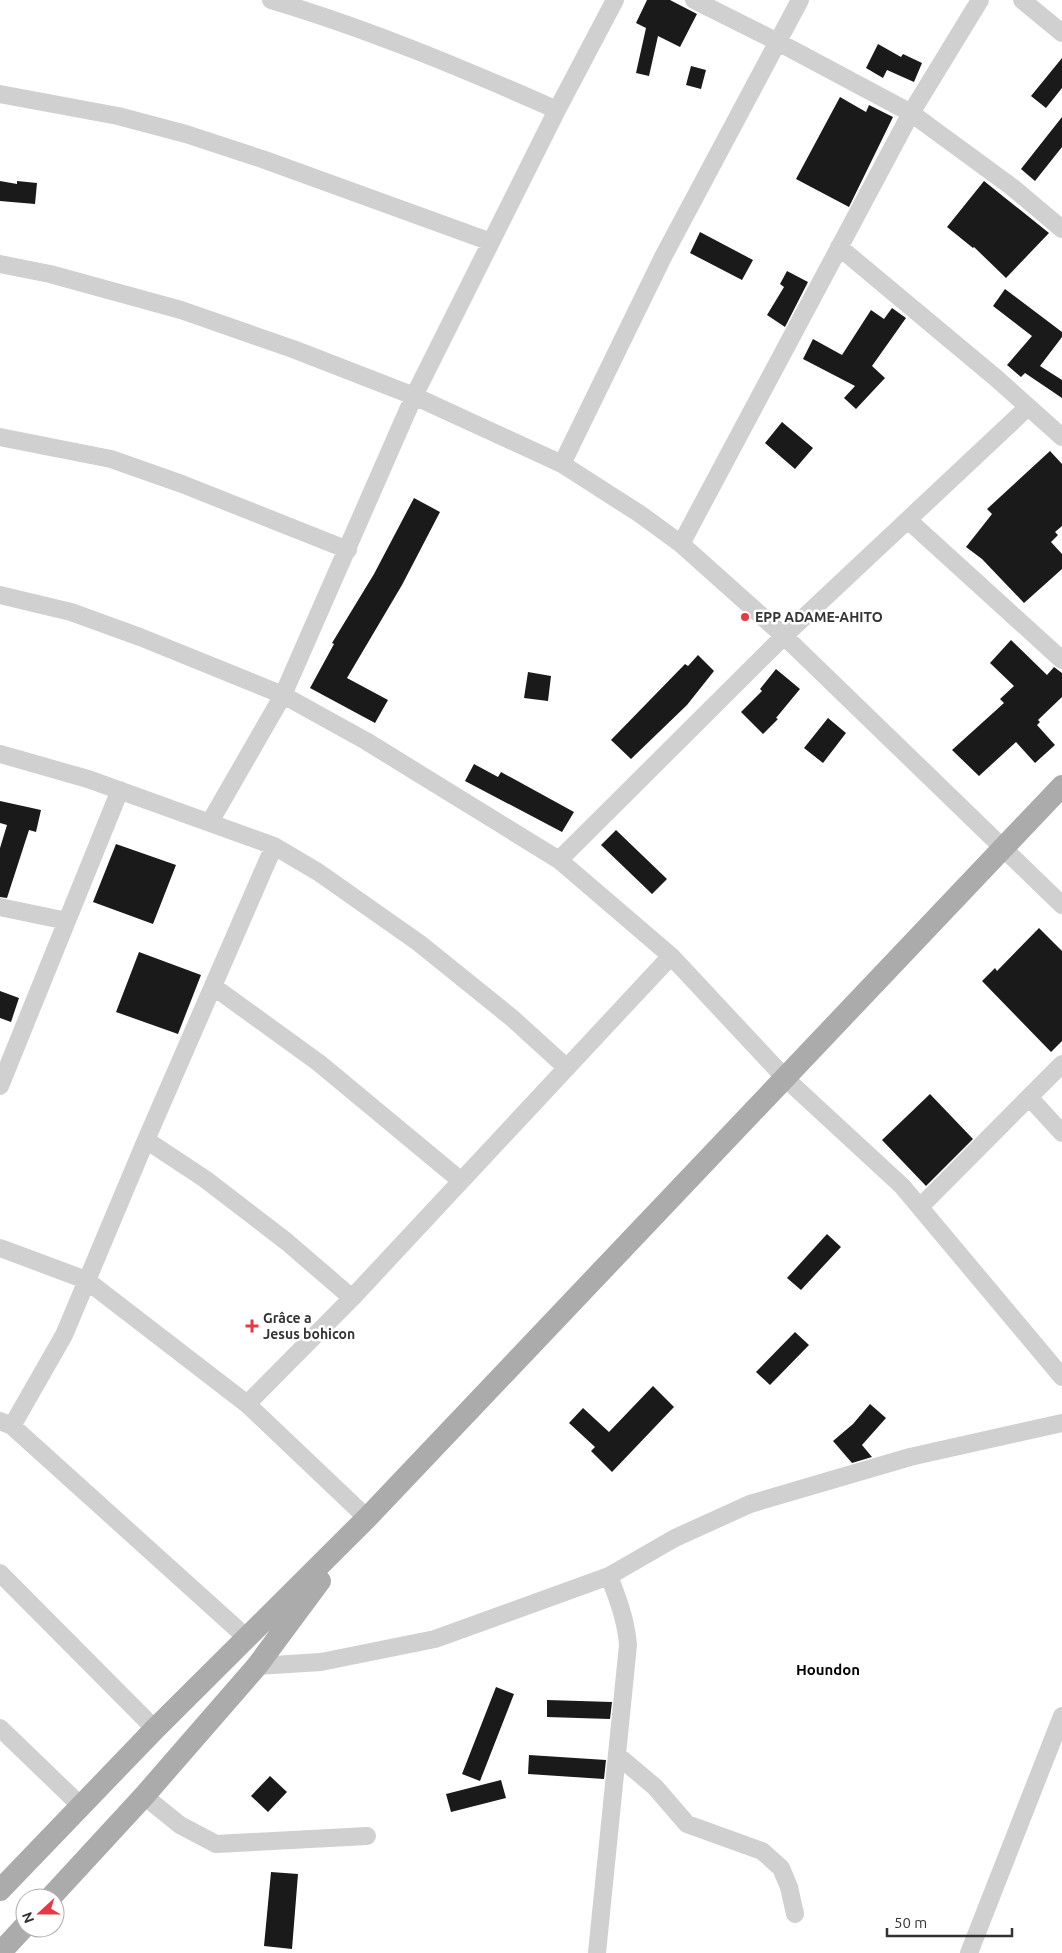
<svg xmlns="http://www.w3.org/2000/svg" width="1062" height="1953" font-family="Ubuntu,sans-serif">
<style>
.building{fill:#1a1a1a}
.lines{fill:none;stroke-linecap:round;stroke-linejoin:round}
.minor{stroke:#d0d0d0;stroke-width:18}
.major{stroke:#ababab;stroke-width:22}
.poi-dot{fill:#e63946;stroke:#fff;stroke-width:2}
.labels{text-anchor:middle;stroke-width:5;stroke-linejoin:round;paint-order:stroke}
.poi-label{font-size:14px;font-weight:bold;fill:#333;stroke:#fff;text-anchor:start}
.neighbourhood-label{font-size:15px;font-weight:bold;fill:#000;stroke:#fff}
</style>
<rect width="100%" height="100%" fill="#fff"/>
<!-- building -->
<path class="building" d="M 647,0 L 670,0 L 697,14 L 680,47 L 658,36 L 649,76 L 636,73 L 646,28 L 636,23 Z
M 878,44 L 901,57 L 903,54 L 922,63 L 914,82 L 887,70 L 883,78 L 866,68 Z
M 1062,58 L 1062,88 L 1046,108 L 1031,96 Z
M 691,66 L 706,70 L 701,89 L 686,85 Z
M 840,97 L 866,112 L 869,105 L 893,117 L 849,207 L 796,179 Z
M 1062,117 L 1062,147 L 1035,181 L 1021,169 Z
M 0,181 L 17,184 L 17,181 L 37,183 L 35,204 L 0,201 Z
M 984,181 L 1049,233 L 1006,278 L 974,247 L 973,248 L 947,227 Z
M 700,232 L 753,260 L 742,280 L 690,253 Z
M 787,271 L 808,282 L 785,327 L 767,315 L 784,287 L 780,284 Z
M 1005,289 L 1062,332 L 1062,337 L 1040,366 L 1062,380 L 1062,398 L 1025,373 L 1021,377 L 1007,365 L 1032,336 L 993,306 Z
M 892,308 L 906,318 L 872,366 L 885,378 L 856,409 L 844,398 L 855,386 L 803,359 L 813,339 L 842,355 L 871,310 L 884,319 Z
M 782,422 L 813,448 L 795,469 L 765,443 Z
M 1050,451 L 1062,464 L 1062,526 L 1055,532 L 1058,535 L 1051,542 L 1062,554 L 1062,569 L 1024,603 L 982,559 L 966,547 L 992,514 L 987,509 Z
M 414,498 L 440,512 L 402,585 L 347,678 L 388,700 L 375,723 L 310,688 L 334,644 L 332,643 L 374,574 Z
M 1011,640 L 1047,675 L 1054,667 L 1062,673 L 1062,697 L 1038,720 L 1040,722 L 1037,725 L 1055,745 L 1035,763 L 1016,742 L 979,776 L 952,750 L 1004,703 L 1000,699 L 1014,686 L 990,663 Z
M 698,655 L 714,671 L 687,705 L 631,759 L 611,740 L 685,664 L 688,666 Z
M 776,669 L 800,689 L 776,718 L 778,719 L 763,734 L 741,712 L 762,691 L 760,689 Z
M 528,672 L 551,676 L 548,701 L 524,698 Z
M 828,718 L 846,733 L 823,763 L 804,748 Z
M 474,764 L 498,777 L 501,772 L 574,812 L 562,832 L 465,781 Z
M 0,801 L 41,810 L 36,832 L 29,830 L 7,898 L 0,897 L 0,848 L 7,825 L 0,823 Z
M 616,830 L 667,879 L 652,894 L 601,845 Z
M 116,844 L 176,865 L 153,924 L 93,902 Z
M 1039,928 L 1062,951 L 1062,1041 L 1051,1052 L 982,981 L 995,968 L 997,971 Z
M 139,952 L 201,975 L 178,1034 L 116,1012 Z
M 0,991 L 19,998 L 11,1022 L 0,1018 Z
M 930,1094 L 973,1139 L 926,1186 L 882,1140 Z
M 827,1234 L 841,1247 L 801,1290 L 787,1278 Z
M 795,1332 L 809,1345 L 770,1385 L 756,1372 Z
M 653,1386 L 674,1407 L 612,1472 L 591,1451 L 595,1447 L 569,1423 L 583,1408 L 609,1432 Z
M 870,1404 L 886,1418 L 862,1445 L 872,1457 L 852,1463 L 833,1441 L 853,1424 Z
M 496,1687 L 514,1694 L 480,1781 L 462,1774 Z
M 547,1700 L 612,1702 L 610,1719 L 547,1717 Z
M 529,1755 L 606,1760 L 604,1779 L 528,1774 Z
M 270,1776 L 287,1792 L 268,1812 L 251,1796 Z
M 501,1780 L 506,1798 L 451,1812 L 446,1794 Z
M 271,1872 L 298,1874 L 292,1949 L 264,1946 Z"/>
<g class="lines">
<!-- minor -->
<path class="minor" d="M 271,0 C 369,29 464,69 557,110
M 694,0 L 778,42 L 911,113 L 1012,187 L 1062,229
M 1022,0 L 1062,33
M 0,94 L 118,116 L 186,134 L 265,160 L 491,242
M 839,247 L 996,378 L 1062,437
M 0,264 L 50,274 L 181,310 L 293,349 L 414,396 L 562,464 L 640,514 L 681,544 L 784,636 L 1062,905
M 0,437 L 111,459 L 182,484 L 348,550
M 562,464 L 663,257 L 800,0
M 908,520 L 1062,660
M 681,544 L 911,113 L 980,0
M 0,595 L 71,612 L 140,637 L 283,695 L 366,741 L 559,860 L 671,956 L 785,1078 L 902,1186 L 1062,1377
M 0,754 L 88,779 L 274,846 L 318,872 L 419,943 L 512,1018 L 567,1068
M 210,822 L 283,695 L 414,396 L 557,110 L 615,0
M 559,860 L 784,636 L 1028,407
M 0,907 L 67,921
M 214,987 L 319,1063 L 460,1180
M 0,1086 L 120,790
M 1029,1097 L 1062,1133
M 146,1140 L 205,1179 L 287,1242 L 352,1298
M 920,1207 L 1062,1064
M 0,1248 L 86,1280 L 247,1404 L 367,1518
M 247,1404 L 352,1298 L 671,956
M 0,1421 L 12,1426 L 247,1638
M 12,1426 L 64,1335 L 146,1140 L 274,846
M 0,1573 L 155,1729
M 257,1666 L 321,1662 L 435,1639 L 609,1576 L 675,1538 L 750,1504 L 910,1457 L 1062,1423
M 0,1728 L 82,1807
M 617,1755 L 655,1787 L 687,1824 L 762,1851 L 781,1868 L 789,1887 L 795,1914
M 144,1796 L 180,1825 L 216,1844 L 367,1836
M 597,1953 L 628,1645 C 626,1620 618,1599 609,1576
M 969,1953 L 1062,1716"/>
<!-- major -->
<path class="major" d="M 0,1890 L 155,1729 L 367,1518 L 1062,786
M 50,1898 L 144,1796 L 257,1666 L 320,1581
M 0,1953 L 25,1926"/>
</g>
<!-- markers -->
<g class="poi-dot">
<circle cx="745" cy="617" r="5"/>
<path d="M249.5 1318.5h5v5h5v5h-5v5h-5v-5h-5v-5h5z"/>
</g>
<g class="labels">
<!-- poi labels -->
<g class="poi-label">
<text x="755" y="622">EPP ADAME-AHITO</text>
<text x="263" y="1323">Grâce a<tspan x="263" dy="16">Jesus bohicon</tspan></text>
</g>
<!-- neighbourhood labels -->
<g class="neighbourhood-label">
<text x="828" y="1675">Houndon</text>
</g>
</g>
<!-- north arrow -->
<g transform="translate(40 1913) rotate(249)"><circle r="24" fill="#ffffff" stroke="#adadad"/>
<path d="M0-4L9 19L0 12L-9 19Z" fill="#e63946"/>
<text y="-8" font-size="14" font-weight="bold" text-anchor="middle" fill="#333333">N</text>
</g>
<!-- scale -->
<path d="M887 1928v8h125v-8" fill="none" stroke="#333333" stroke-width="2.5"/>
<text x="894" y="1928" font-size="15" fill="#333333" stroke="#ffffff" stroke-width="4" paint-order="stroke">50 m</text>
</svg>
